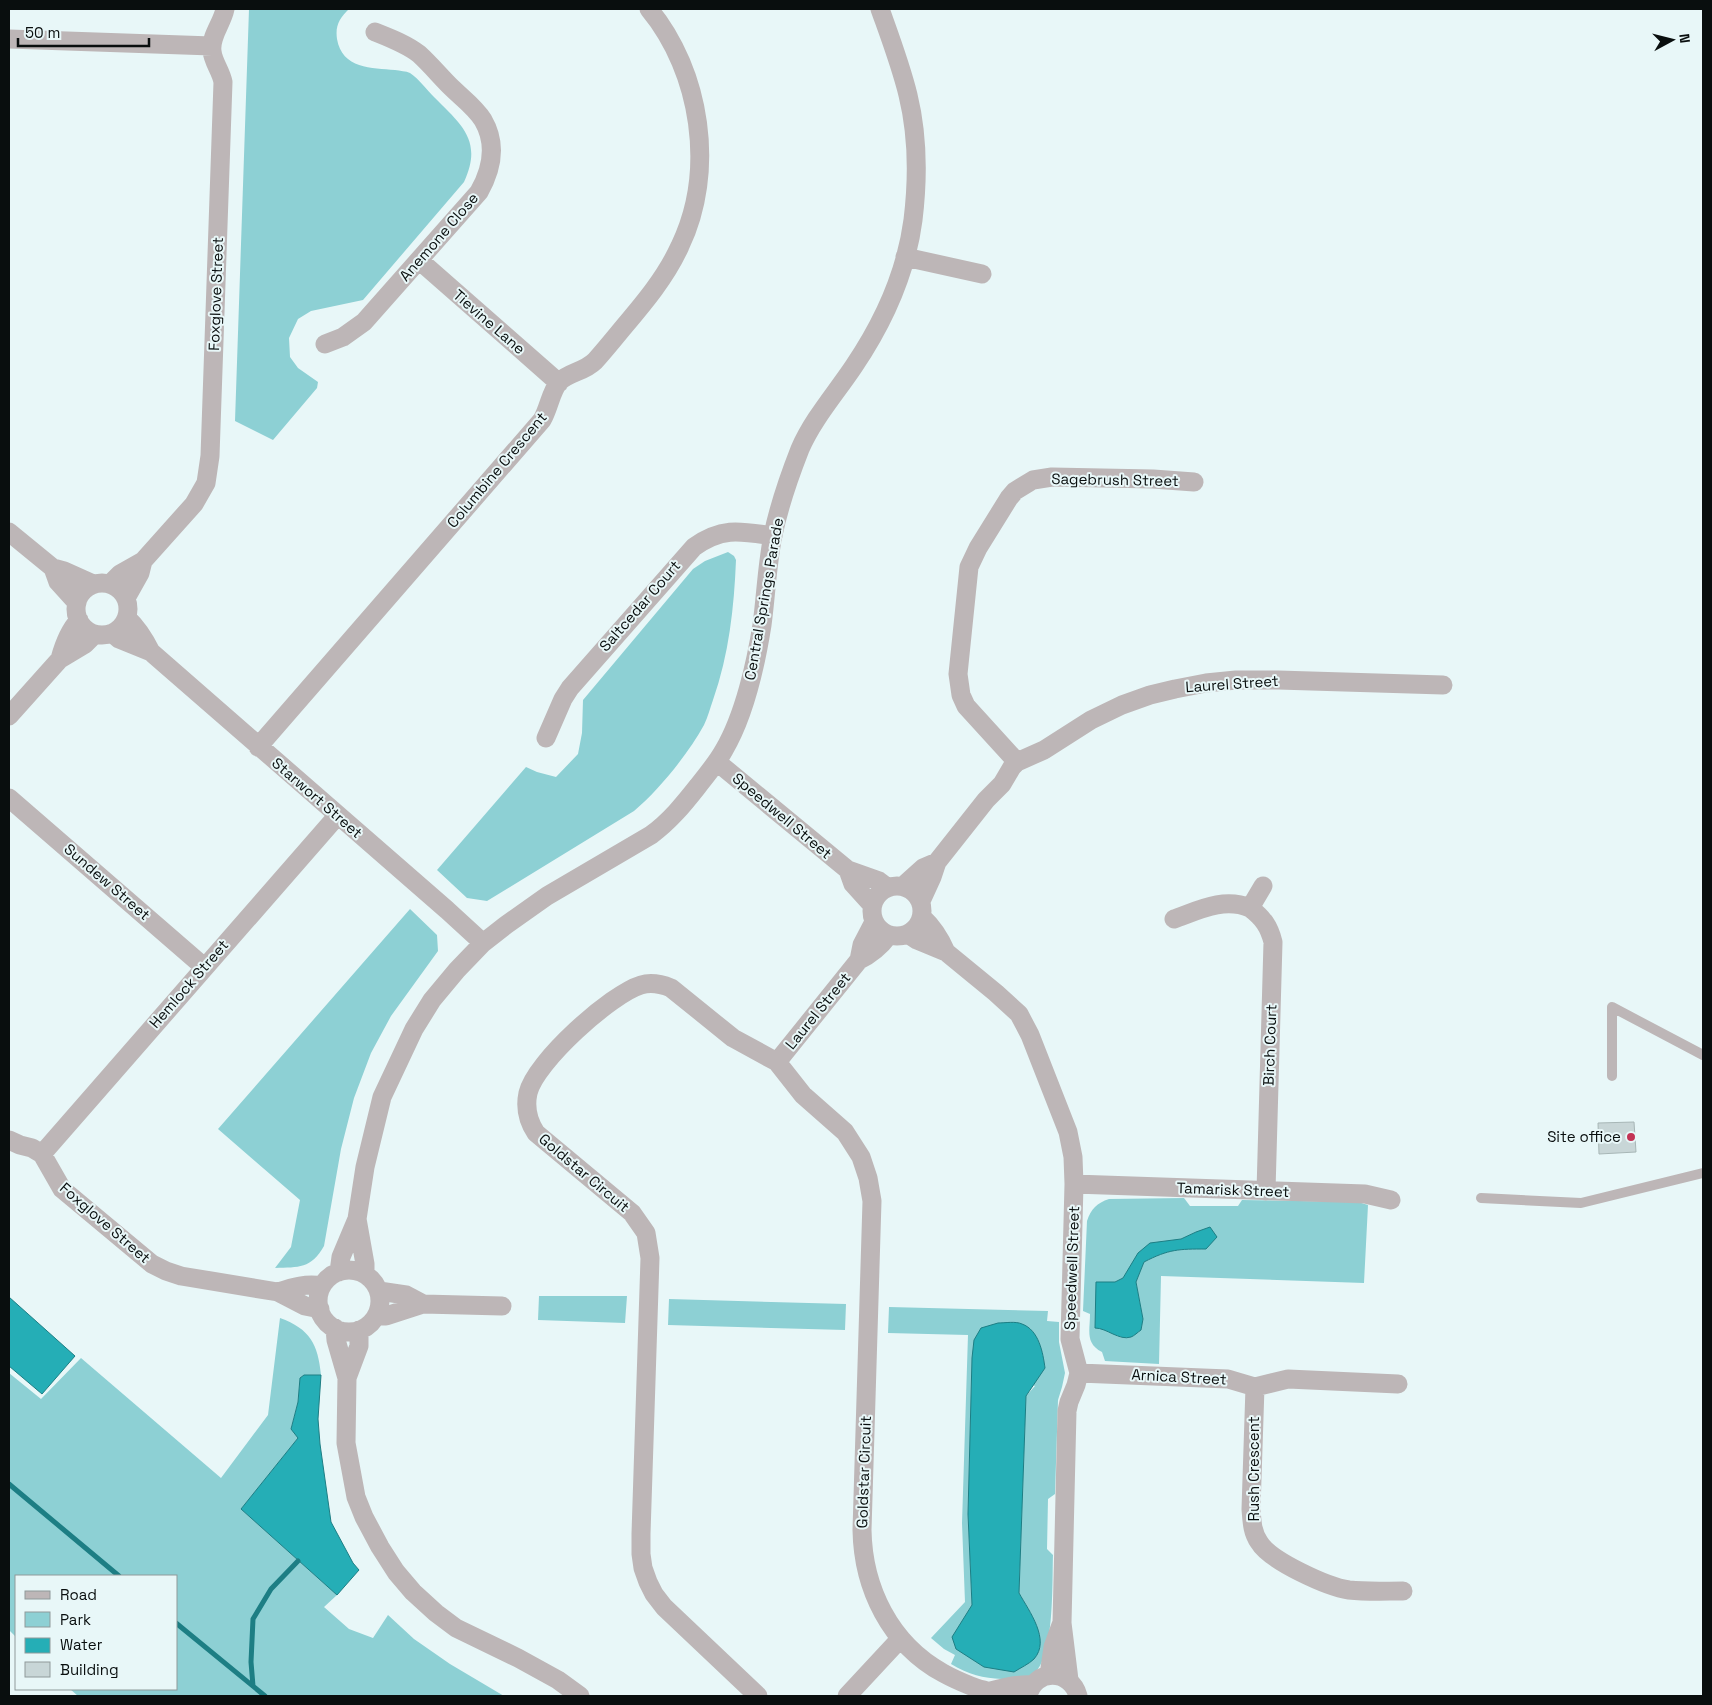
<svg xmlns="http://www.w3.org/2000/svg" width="1712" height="1705" font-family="'Space Grotesk',sans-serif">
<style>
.green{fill:#8dd0d4;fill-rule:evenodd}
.water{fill:#25aeb6;stroke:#1d7e84}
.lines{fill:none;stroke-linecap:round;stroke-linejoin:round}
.stream{stroke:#1d7e84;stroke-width:5}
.building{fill:#c8d6d7;stroke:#a8b7b7}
.service{stroke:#bdb6b7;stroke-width:10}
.minor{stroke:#bdb6b7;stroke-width:19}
.poi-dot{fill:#c33355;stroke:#e8f7f8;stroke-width:2}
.labels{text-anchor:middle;stroke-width:4;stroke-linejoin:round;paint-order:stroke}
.street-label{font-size:15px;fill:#090e0e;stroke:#e8f7f8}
.poi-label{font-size:15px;fill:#090e0e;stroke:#e8f7f8;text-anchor:end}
</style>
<rect width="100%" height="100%" fill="#e8f7f8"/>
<!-- green -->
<path class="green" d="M 249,9 L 349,9 C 340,18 335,25 337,39 C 342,69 372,68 395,70 C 400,71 406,71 410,73 C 419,79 427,90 434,97 C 462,125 483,141 464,182 L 363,300 L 311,311 L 298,319 L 289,338 L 290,357 L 298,368 L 318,382 L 317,388 L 273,440 L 235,421 Z
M 728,552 L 734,556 L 736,560 C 734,608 729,654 713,700 C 710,708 708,717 704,725 C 688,754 659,790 634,811 L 487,901 L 467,898 L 437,870 L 526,767 L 537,772 L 556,777 L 578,754 L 582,733 L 583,700 L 693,569 L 705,561 Z
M 410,909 L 437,935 L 438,951 L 391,1016 L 371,1053 L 354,1098 L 341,1149 L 324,1246 C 311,1269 299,1267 275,1268 L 291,1247 L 300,1200 L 218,1129 Z
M 1184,1198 L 1190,1206 L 1238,1206 L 1242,1200 L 1358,1202 L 1368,1205 L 1364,1283 L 1161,1276 L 1159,1364 L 1105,1361 L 1102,1352 C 1085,1343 1090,1331 1090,1314 L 1083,1311 L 1087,1221 C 1091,1209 1097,1203 1109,1199 ZM 1196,1232 L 1206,1249 C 1179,1249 1169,1249 1144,1262 L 1136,1282 L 1143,1319 L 1141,1330 C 1115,1347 1117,1329 1095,1328 L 1108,1283 L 1115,1282 L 1123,1278 L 1131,1266 L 1171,1241 L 1181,1239 Z
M 539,1296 L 627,1296 L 625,1323 L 538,1320 Z
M 669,1299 L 846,1304 L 845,1330 L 668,1325 Z
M 889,1307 L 1048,1311 L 1047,1321 L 1059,1322 L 1059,1342 L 1065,1373 L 1062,1387 L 1058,1400 L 1055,1494 L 1048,1499 L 1047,1549 L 1053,1555 C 1052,1581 1055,1659 1033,1674 C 1025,1680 1012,1680 1002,1679 C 983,1678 969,1675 951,1664 L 955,1655 L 944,1649 L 931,1638 L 965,1602 L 962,1523 L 968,1335 L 888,1333 ZM 972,1358 L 1035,1386 L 1026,1396 L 1019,1593 L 1033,1618 L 1039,1636 L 953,1637 L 972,1605 L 968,1514 Z
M 280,1318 C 310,1329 318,1344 321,1375 L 304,1375 L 300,1378 L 298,1402 L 291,1428 L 298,1438 L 241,1509 L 337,1595 L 324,1607 L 349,1629 L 373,1638 L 388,1615 L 414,1639 L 450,1664 L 504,1696 L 78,1696 L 70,1689 L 176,1689 L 176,1576 L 16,1576 L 16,1637 L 9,1630 L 9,1373 L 41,1399 L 81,1358 L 221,1478 L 268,1415 Z"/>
<!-- water -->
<path class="water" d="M 1210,1227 L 1217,1237 L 1206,1249 C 1179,1249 1169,1249 1144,1262 L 1136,1282 L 1143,1319 L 1141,1330 C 1138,1332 1134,1336 1131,1337 C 1119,1341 1107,1328 1095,1328 L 1096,1282 L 1115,1282 L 1123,1278 L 1138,1253 L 1150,1243 L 1181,1239 L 1196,1232 Z
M 9,1297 L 75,1356 L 42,1394 L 9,1366 Z
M 998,1323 C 1005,1323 1016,1321 1022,1324 C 1039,1330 1043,1353 1045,1368 L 1026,1396 L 1019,1593 C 1029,1611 1051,1640 1034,1659 C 1029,1664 1020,1668 1014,1672 L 984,1667 L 956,1649 L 952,1637 L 972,1605 L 968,1514 L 972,1358 L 974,1340 L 981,1328 Z
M 304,1375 L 321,1375 L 318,1419 L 320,1444 L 331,1522 L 353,1563 L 359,1570 L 337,1595 L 241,1509 L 298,1438 L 291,1429 L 298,1402 L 300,1378 Z"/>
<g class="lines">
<!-- stream -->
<path class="stream" d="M 9,1484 L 119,1576
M 176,1623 L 265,1696
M 253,1686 L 251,1662 L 253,1619 L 271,1589 L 298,1561"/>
</g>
<!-- building -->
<path class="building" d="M 1634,1122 L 1636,1152 L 1599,1154 L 1598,1123 Z"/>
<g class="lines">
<!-- service -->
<path class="service" d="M 1612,1076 L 1612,1007 L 1703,1055
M 1481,1198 L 1581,1203 L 1703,1173"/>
<!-- minor -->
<path class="minor" d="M 9,39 L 212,46
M 905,257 L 982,274
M 419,260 L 559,383
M 325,344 L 343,337 L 364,322 L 479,192 C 492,169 497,144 483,120 C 475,107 461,97 451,87 C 440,76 430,64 419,54 C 406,44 390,38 375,32
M 9,532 L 53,568 L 64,571 L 93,584
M 53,568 L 58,582 L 77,603
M76 609a26 26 0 1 1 52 0a26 26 0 1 1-52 0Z
M 110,584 L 120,574 L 143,561 L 194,504 L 206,483 L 210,456 L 223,82 C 221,71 213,62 212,51 C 210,36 222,24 225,9
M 126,598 L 140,573 L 143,561
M 127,618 C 138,628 144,638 151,652
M 112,633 L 119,639 L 151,652 L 447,910 L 483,943
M 60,659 C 64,644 69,631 79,620
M 9,716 L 60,659 L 85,644 L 95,634
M 546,738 L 563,699 L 570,688 L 694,547 C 722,527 740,531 773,536
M 258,747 L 542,420 C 549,408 551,391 559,382 C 569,372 584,372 595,361 C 604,351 613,340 622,329 C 644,303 666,277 680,246 C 716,171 701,72 649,9
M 717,762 L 848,870 L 879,881 L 887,887
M 1017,762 L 966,706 L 961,695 L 958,674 L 969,567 L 978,548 L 1009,498 L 1015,491 L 1033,480 L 1052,477 L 1153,479 L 1194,482
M 9,798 L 204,967
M 848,870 L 853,884 L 872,905
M872 911a25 25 0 1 1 50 0a25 25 0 1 1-50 0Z
M 903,886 L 923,868 L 937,862
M 1263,886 L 1250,908 C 1263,918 1269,926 1273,942 L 1266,1191
M 921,901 L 932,877 L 937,862 L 986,800 L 1002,784 L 1012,767 L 1017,762 L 1044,750 L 1091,720 L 1122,705 L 1150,695 L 1175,689 L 1206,683 L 1236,680 L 1278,680 L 1443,685
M 922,917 C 934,928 940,938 946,952
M 1174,919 C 1199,910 1224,897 1250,908
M 908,934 L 917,940 L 946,952 L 996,993 L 1019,1014 L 1030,1035 L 1068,1132 L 1073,1157 L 1074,1184 L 1070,1339 L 1079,1373 L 1076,1385 L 1069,1402 L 1067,1411 L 1062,1623 L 1069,1680
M 859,960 C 872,954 880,947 889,935
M 777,1062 L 859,960 L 862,945 L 874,922
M 9,1140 L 20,1145 L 32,1148 L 42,1154 L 62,1189 L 152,1264 L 166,1271 L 181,1276 L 278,1292 L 305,1306 L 320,1309
M 42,1154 L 338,815
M 1074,1184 L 1365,1194 L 1391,1200
M 357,1219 L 365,1264 L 365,1274
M318 1301a31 31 0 1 1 62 0a31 31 0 1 1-62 0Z
M 339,1272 L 341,1257 L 357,1219 L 365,1167 L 382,1097 L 414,1029 L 432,1000 L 457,970 L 483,943 L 506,925 L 547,896 L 651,835 C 670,821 683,805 698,786 C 707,774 717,763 724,750 C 744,716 756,663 762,625 C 766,595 767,565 773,535 C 779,506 789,477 800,449 C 813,419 836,393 854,366 C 883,323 906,273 913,220 C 918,179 918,136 908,95 C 901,66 890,37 880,9
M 379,1291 L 406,1295 L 423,1304
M 278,1292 C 293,1287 307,1283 322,1286
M 376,1316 L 386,1316 L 423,1304 L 502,1306
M 335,1328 L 336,1340 L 347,1378
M 359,1330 L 359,1346 L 347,1378 L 346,1443 L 356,1497 L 364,1517 L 380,1547 L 396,1572 L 413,1592 L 436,1613 L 456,1628 L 518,1658 L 558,1680 L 580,1696
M 1079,1373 L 1228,1379 L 1255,1387 L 1288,1379 L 1398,1384
M 1255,1387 L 1251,1509 C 1252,1521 1252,1532 1259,1542 C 1270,1561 1328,1587 1349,1590 C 1367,1592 1385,1591 1403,1591
M 1049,1675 L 1053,1647 L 1061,1625
M 991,1691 C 1005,1687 1018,1684 1032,1685
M 758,1696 L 664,1607 L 654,1594 L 648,1582 L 643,1568 L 641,1554 L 641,1534 L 650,1258 L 646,1233 L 632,1213 L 536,1133 C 528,1121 525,1107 528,1093 C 535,1062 611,994 641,985 C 651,982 661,984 671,988 L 733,1038 L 777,1062 L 803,1095 L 845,1132 L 861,1157 L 868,1178 L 872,1201 L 862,1530 C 863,1588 890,1644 943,1673 C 952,1678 961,1682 971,1686 C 981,1690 990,1691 1000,1696
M 847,1696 L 900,1639
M 1028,1696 C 1034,1668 1071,1669 1078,1696"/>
</g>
<!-- markers -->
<circle class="poi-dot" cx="1631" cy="1137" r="5"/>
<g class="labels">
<!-- street labels -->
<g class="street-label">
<text transform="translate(439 237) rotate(-49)" y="5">Anemone Close</text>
<text transform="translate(216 294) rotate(-88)" y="5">Foxglove Street</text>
<text transform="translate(489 322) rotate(41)" y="5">Tievine Lane</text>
<text transform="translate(497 470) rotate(-50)" y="5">Columbine Crescent</text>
<text transform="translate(1115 480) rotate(1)" y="5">Sagebrush Street</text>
<text transform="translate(764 599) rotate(-80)" y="5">Central Springs Parade</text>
<text transform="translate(640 606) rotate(-49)" y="5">Saltcedar Court</text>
<text transform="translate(1232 684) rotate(-4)" y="5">Laurel Street</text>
<text transform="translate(317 798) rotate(41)" y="5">Starwort Street</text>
<text transform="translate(782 816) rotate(40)" y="5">Speedwell Street</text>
<text transform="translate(107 882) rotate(41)" y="5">Sundew Street</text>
<text transform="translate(189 984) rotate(-49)" y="5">Hemlock Street</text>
<text transform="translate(818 1011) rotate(-51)" y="5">Laurel Street</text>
<text transform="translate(1270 1045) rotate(-88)" y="5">Birch Court</text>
<text transform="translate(584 1173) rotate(40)" y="5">Goldstar Circuit</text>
<text transform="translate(1233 1190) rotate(2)" y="5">Tamarisk Street</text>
<text transform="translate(105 1223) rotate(41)" y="5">Foxglove Street</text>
<text transform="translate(1072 1268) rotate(-88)" y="5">Speedwell Street</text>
<text transform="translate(1179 1377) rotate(3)" y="5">Arnica Street</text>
<text transform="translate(1254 1469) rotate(-90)" y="5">Rush Crescent</text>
<text transform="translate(864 1472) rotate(-88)" y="5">Goldstar Circuit</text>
</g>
<!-- poi labels -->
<g class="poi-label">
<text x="1621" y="1142">Site office</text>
</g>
</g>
<!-- border -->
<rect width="1712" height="1705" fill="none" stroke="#090e0e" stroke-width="20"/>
<!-- legend -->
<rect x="15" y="1575" width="162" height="115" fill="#e8f7f8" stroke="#8f9a9a"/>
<rect x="25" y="1591" width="25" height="8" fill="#bdb6b7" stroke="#8f9a9a"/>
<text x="60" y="1600" font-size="15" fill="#090e0e">Road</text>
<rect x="25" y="1612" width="25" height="15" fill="#8dd0d4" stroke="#8f9a9a"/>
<text x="60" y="1625" font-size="15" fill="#090e0e">Park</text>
<rect x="25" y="1638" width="25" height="15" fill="#25aeb6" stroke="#8f9a9a"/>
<text x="60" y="1650" font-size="15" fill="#090e0e">Water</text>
<rect x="25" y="1662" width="25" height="15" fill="#c8d6d7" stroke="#8f9a9a"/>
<text x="60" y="1675" font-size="15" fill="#090e0e">Building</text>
<!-- north arrow -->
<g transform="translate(1672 40) rotate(83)" stroke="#e8f7f8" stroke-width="4" paint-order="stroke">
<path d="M0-4L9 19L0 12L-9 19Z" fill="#090e0e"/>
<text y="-8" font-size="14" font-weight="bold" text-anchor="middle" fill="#090e0e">N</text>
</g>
<!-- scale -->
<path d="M18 38v8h131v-8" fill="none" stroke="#090e0e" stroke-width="2.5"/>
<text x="25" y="38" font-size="15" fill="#090e0e" stroke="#e8f7f8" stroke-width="4" paint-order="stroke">50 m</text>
</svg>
